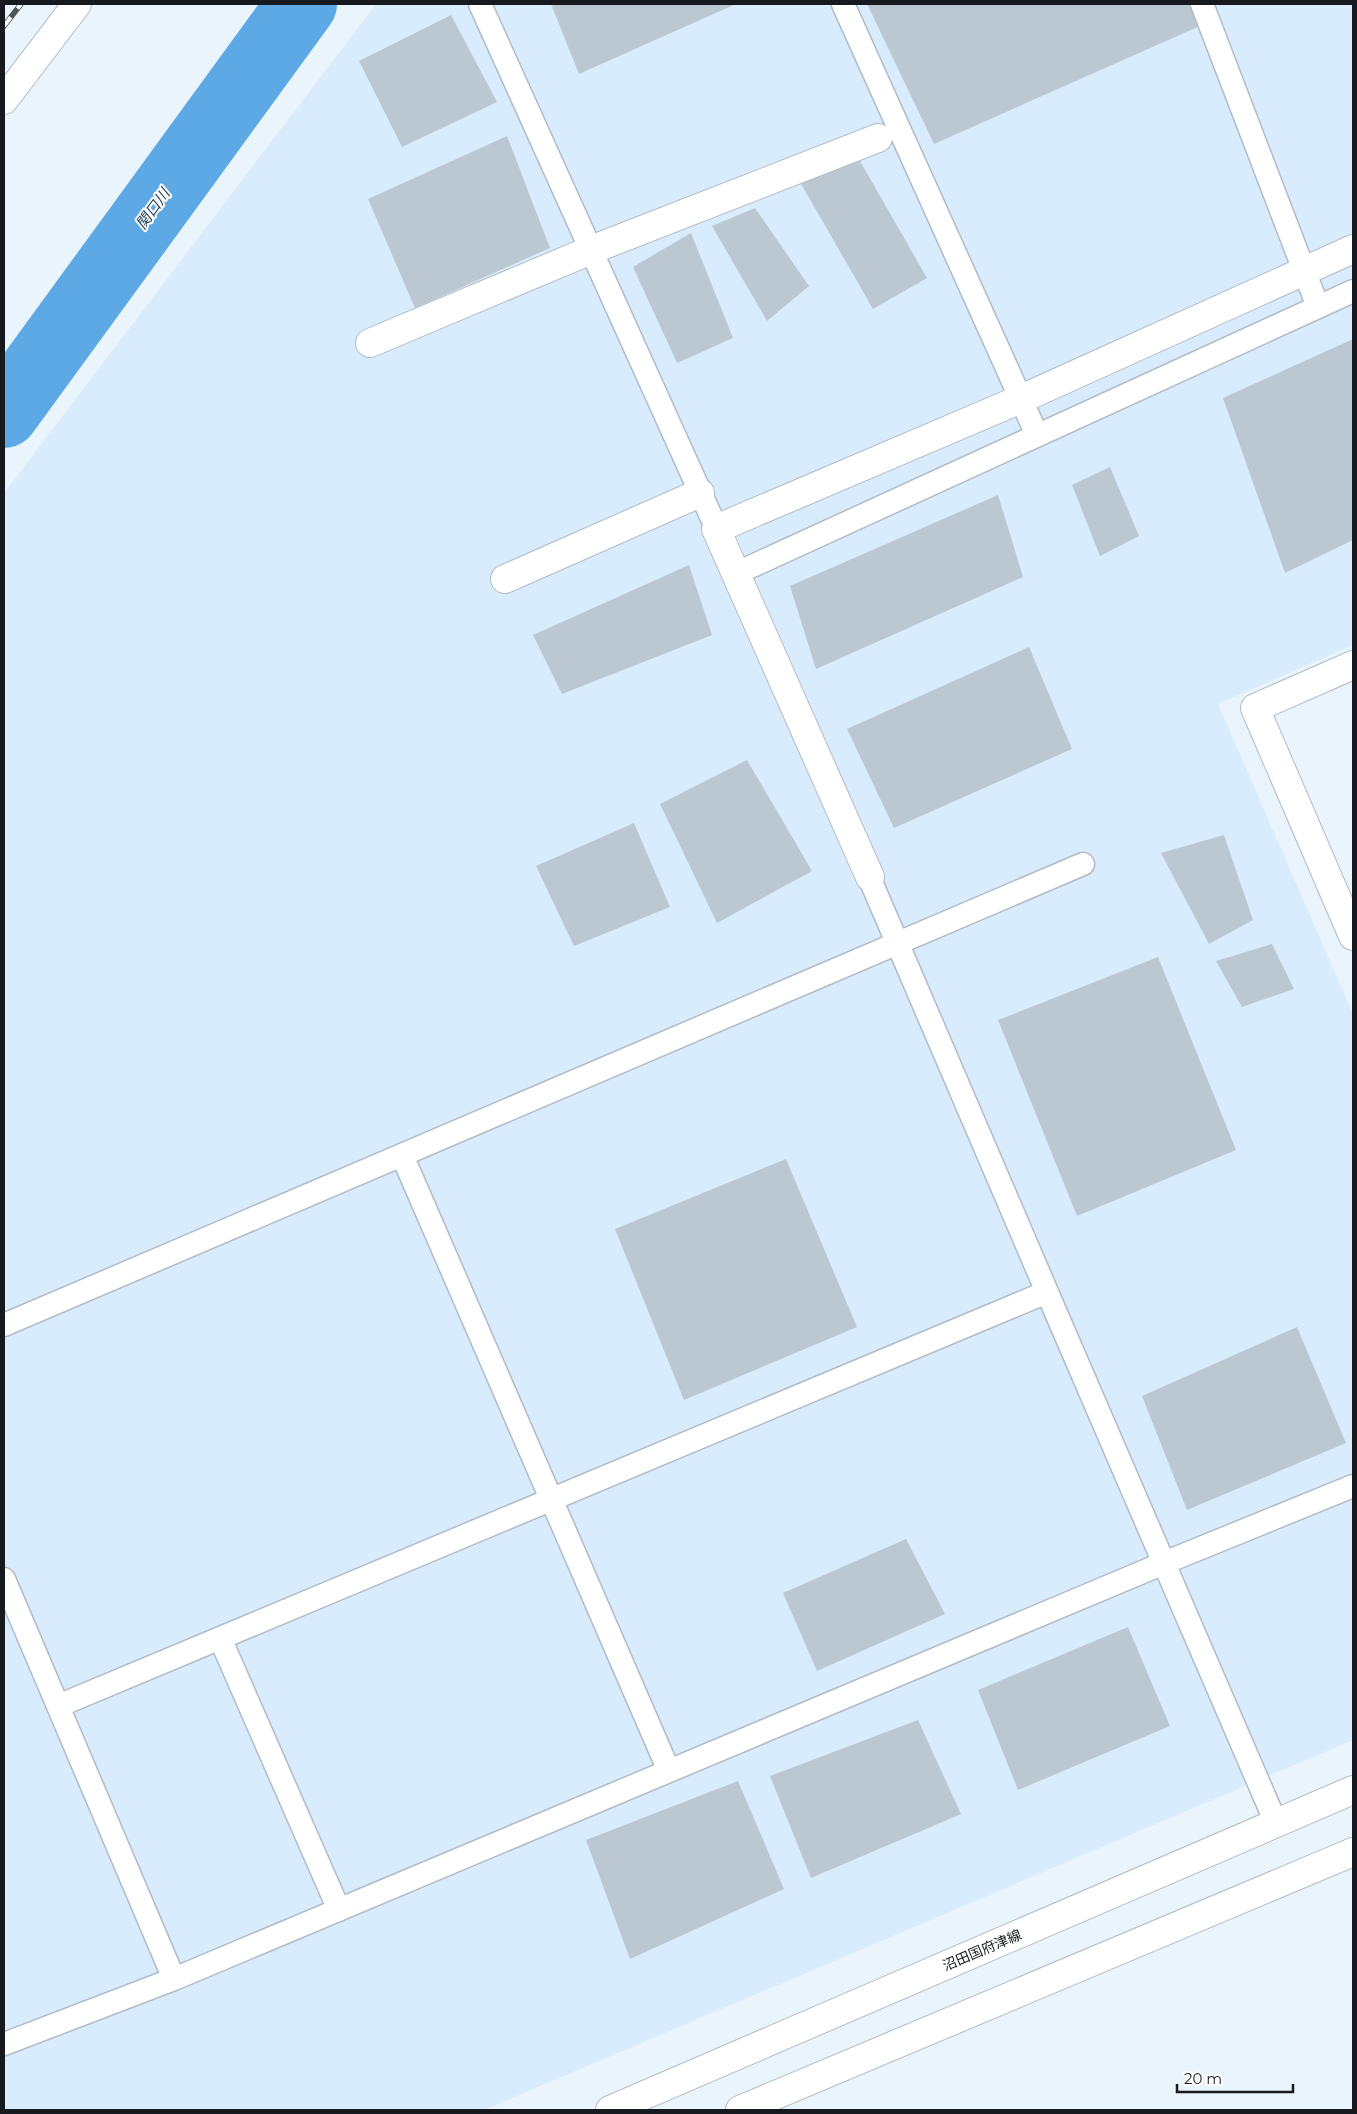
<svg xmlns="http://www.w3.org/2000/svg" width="1357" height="2114" font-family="Montserrat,'Noto Sans JP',sans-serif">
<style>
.built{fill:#d9ecfd}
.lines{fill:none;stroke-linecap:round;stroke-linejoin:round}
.river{stroke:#5da9e5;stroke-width:70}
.building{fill:#bbc8d2}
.service-casing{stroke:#afbbc6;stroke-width:25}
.minor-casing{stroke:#afbbc6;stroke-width:30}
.secondary-casing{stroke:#afbbc6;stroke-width:30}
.service{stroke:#fff;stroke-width:22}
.minor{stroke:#fff;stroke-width:28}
.secondary{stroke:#fff;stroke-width:28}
.rail-casing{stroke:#4f5459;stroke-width:5.5}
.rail{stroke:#fff;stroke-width:4;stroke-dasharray:11;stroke-linecap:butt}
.labels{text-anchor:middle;stroke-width:4;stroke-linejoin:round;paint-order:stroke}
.street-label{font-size:14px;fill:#161a1e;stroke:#fff}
.water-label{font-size:15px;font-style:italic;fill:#1b3b54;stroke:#fff}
</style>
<rect width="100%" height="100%" fill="#eaf4fd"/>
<!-- built -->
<path class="built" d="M 376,4 L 1353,4 L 1353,645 L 1218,704 L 1353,1014 L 1353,1740 L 484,2110 L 4,2110 L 4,493 Z"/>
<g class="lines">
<!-- river -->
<path class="river" d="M 4,413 L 302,4"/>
</g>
<!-- building -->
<path class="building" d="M 551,4 L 736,4 L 579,74 Z
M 867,4 L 1202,4 L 1209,22 L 934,144 Z
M 451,15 L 497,102 L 402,147 L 359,61 Z
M 507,136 L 550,248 L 415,308 L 368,199 Z
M 860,161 L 927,278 L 873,309 L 796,175 Z
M 755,208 L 809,286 L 767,321 L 712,226 Z
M 691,233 L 733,338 L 677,363 L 633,267 Z
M 1353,339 L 1353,540 L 1285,573 L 1223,398 Z
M 1110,467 L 1139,536 L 1100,556 L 1072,485 Z
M 998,495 L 1023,577 L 816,669 L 790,586 Z
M 689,565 L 712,635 L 562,694 L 533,635 Z
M 1029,647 L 1072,749 L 894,828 L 847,729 Z
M 747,760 L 812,871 L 717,923 L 660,804 Z
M 634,823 L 670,907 L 574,946 L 536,866 Z
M 1224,835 L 1253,920 L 1209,944 L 1161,853 Z
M 1272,944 L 1294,989 L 1242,1007 L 1216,961 Z
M 1158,957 L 1236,1150 L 1077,1216 L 998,1020 Z
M 786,1159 L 857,1327 L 684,1400 L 615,1229 Z
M 1297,1327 L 1346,1443 L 1187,1510 L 1142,1396 Z
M 906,1539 L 945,1614 L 817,1671 L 783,1593 Z
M 1128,1627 L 1170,1726 L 1018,1790 L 978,1690 Z
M 918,1720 L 961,1814 L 811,1878 L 770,1776 Z
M 738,1781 L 784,1889 L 630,1959 L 586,1840 Z"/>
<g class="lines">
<defs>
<path id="service" d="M 480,4 L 724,545
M 843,4 L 1037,435
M 1202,4 L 1318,307
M 737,573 L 1353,291
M 863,863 L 1047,1292
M 402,1155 L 669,1771
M 4,1325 L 1083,864
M 4,1579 L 174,1979
M 220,1638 L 339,1910
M 58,1706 L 1047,1292 L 1276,1823
M 4,2044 L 174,1979 L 1164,1563 L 1353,1486"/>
<path id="minor" d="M 4,100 L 77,4
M 370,343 L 591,250 L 878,138
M 505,579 L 700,493
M 1353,665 L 1255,708 L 1353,936
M 870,877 L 716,529 L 1021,399 L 1353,249"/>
<path id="secondary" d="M 610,2110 L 1353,1790
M 740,2110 L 1353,1852"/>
</defs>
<!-- service casing -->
<use href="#service" class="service-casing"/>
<!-- minor casing -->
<use href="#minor" class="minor-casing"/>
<!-- secondary casing -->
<use href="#secondary" class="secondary-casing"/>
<!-- service -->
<use href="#service" class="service"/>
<!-- minor -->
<use href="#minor" class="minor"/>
<!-- secondary -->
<use href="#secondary" class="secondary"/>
<defs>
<path id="rail" d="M 4,26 L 21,4"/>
</defs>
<!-- rail casing -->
<use href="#rail" class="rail-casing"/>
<!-- rail -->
<use href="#rail" class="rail"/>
</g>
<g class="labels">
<!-- street labels -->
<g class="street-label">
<text transform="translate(982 1950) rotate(-23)" y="5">沼田国府津線</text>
</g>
<!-- water labels -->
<g class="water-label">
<text transform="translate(153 209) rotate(-54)" y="5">関口川</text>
</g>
</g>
<!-- border -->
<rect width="1357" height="2114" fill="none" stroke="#161a1e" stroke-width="10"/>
<!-- scale -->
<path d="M1177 2084v8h116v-8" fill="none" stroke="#161a1e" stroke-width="2.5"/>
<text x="1184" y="2084" font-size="15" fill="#161a1e" stroke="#ffffff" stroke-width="4" paint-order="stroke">20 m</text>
</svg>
